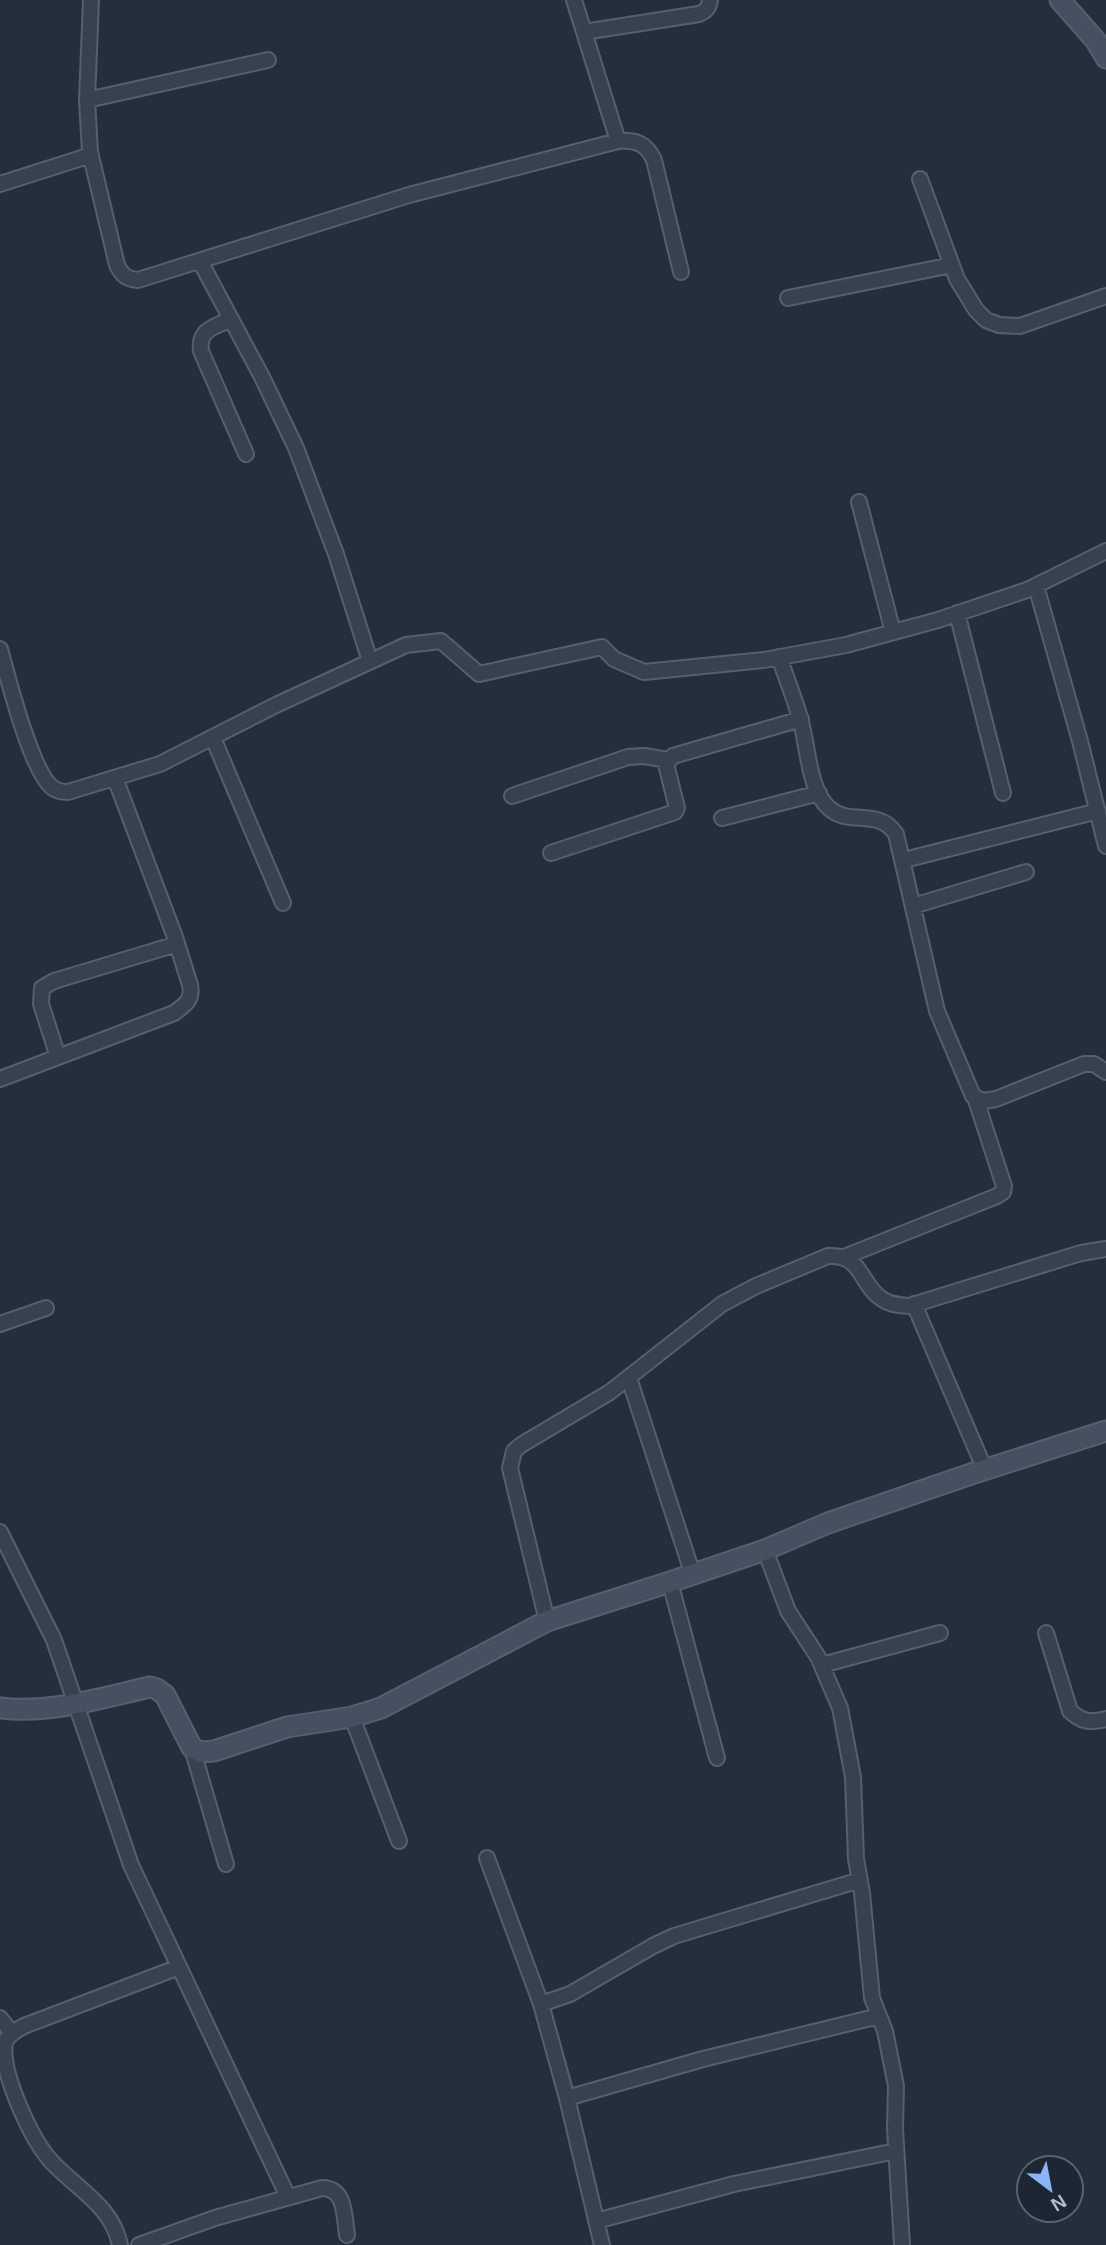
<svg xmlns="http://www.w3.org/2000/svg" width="1106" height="2245" font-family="Arial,sans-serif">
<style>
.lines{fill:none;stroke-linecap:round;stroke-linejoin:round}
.street-casing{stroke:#565f6c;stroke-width:18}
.secondary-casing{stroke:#565f6c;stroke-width:23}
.street{stroke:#38414e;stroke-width:14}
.secondary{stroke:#465061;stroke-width:19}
</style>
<rect width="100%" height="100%" fill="#242f3e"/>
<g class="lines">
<defs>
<path id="street" d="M 91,0 L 87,100 L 90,152 L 117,265 C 122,275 126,279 138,280 L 409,195 L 618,141 C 636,140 646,143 654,160 L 681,272
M 574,0 L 618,141
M 584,32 L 699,14 C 706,11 709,8 710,0
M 87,100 L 268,60
M 920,179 L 957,279 L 976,310 L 986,320 L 999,325 L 1020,326 L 1106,296
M 0,184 L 91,155
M 200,261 L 262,377 L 296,448 L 336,554 L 370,661
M 788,298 L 952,265
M 231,319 C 215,327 198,329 201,351 L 246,454
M 859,502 L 893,632
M 1036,586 L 1080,741 L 1106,846
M 957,613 L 1003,793
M 0,649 C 8,678 31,772 53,788 C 57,791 63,792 68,792 L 160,764 L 278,704 L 406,645 L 441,641 L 479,674 L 602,647 L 614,659 L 644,672 L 764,660 L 846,645 L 938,620 L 1027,590 L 1106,551
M 779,657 C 786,677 794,697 800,718 C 808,744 808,790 829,808 C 850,827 878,807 896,834 L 937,1011 L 973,1096 L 983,1101 L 996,1099 L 1084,1064 L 1094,1064 L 1106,1072
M 213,738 L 283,903
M 512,796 L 628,757 L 644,756 L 668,760
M 722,818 L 819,793
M 551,853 L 675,812 L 677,808 L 666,764 L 673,756 L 801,719
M 904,860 L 1098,811
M 913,906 L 1026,872
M 58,1057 L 41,1004 L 42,988 L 54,981 L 177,944
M 0,1079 L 174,1013 C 185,1005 193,1000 190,985 L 175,937 L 115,778
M 844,1257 L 997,1196 L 1003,1192 L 1004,1186 L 975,1097
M 914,1304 L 985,1470
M 0,1324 L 46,1308
M 629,1378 L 693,1575
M 0,1532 L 54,1640 L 131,1865 L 288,2197
M 765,1550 L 788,1611 L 818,1657 L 840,1708 L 853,1777 L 856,1859 L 862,1893 L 872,1998 L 885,2031 L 896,2086 L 895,2128 L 902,2245
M 670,1582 L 717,1758
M 547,1621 L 510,1468 L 514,1451 L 521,1445 L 610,1392 L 722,1304 L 756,1286 L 828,1256 C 863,1254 859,1284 882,1299 C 890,1305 899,1305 909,1306 L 1081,1253 L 1106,1249
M 1046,1633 L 1070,1711 C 1082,1722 1090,1723 1106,1719
M 822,1665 L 940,1633
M 352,1717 L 399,1841
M 192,1748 L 226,1864
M 487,1858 L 541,2004 L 567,2098 L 602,2245
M 541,2004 L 570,1994 L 653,1946 L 674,1936 L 860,1880
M 0,2018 L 12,2033
M 567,2098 L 703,2059 L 879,2016
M 596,2221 L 734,2184 L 896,2151
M 120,2245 C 112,2205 75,2188 50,2160 C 31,2138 0,2072 5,2043 C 8,2034 17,2030 24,2026 L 179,1967
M 139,2245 L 215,2218 L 322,2188 C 346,2188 344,2216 347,2235"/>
<path id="secondary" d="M 1060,0 L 1096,41 L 1106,58
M 0,1708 C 51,1714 101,1698 150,1687 L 157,1689 L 165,1695 L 192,1748 L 201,1752 L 214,1751 L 287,1727 L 352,1717 L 381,1708 L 547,1621 L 670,1582 L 765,1550 L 828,1523 L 974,1473 L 1106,1431"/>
</defs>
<!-- street casing -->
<use href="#street" class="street-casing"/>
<!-- secondary casing -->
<use href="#secondary" class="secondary-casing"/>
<!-- street -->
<use href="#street" class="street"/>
<!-- secondary -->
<use href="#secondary" class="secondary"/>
</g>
<!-- north arrow -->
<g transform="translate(1050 2189) rotate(148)"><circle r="33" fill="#1d2633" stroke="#59626f" stroke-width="2"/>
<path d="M0-5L12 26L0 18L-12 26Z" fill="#8ab4f8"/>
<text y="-10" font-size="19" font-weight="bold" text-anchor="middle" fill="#b4bcc9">N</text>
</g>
</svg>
